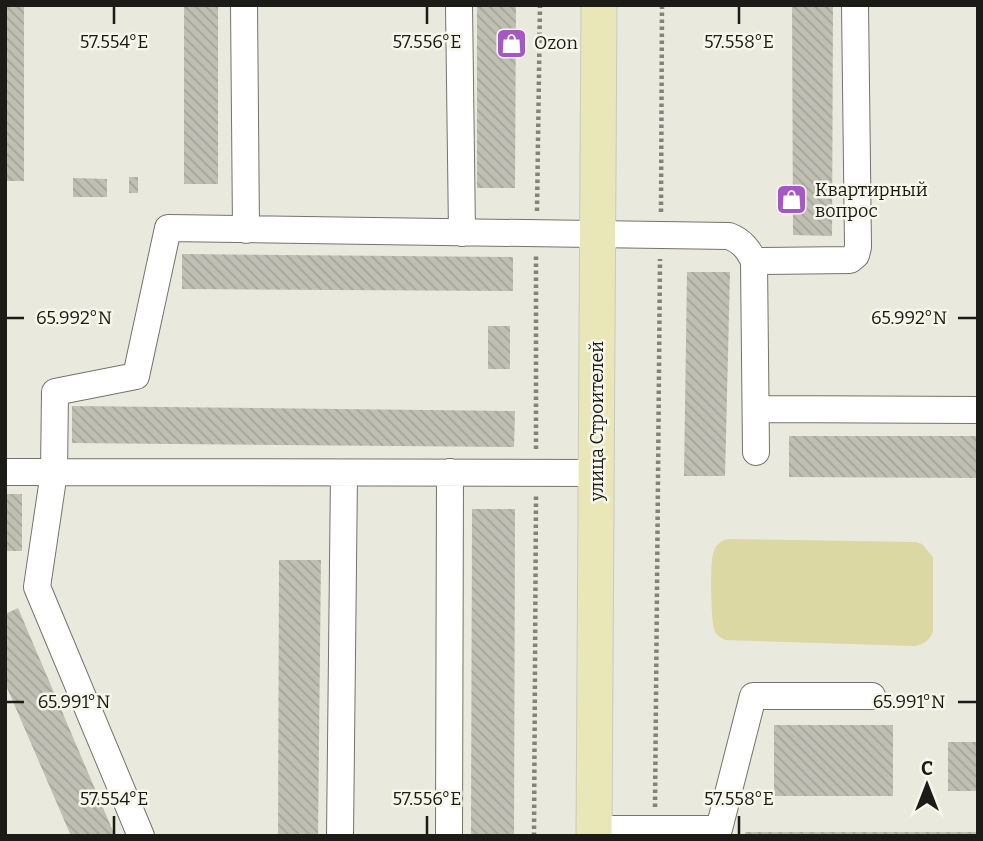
<svg xmlns="http://www.w3.org/2000/svg" width="983" height="841" font-family="Bitter,serif">
<style>
.grass{fill:#dbd8a4}
.building{fill:url(#building-back-hatch)}
.lines{fill:none;stroke-linecap:round;stroke-linejoin:round}
.minor-casing{stroke:#74746a;stroke-width:28}
.major-casing{stroke:#c8c8c7;stroke-width:37}
.path{stroke:#83837b;stroke-width:4.5;stroke-dasharray:3.5 3.5;stroke-linecap:butt}
.minor{stroke:#fff;stroke-width:26}
.major{stroke:#e9e6b8;stroke-width:35}
.ticks{fill:none;stroke:#1b1b17;stroke-width:2.5}
.labels{text-anchor:middle;stroke-width:5;stroke-linejoin:round;paint-order:stroke}
.poi-label{font-size:18px;fill:#1b1b17;stroke:#f6f6eb;text-anchor:start}
.street-label{font-size:18px;fill:#1b1b17;stroke:#f6f6eb}
.ticks-label{font-size:18px;text-anchor:middle;fill:#1b1b17;stroke:#f6f6eb;stroke-width:5;stroke-linejoin:round;paint-order:stroke}
</style>
<defs>
<pattern id="building-back-hatch" width="6" height="6" patternUnits="userSpaceOnUse" patternTransform="scale(1.75)"><rect width="6" height="6" fill="#bfbfb4"/><path d="M-1 5l2 2M0 0l6 6M5-1l2 2" fill="none" stroke="#a4a49a"/></pattern>
</defs>
<rect width="100%" height="100%" fill="#e9e9dd"/>
<!-- grass -->
<path class="grass" d="M 728,539 L 916,542 L 922,544 L 933,557 L 933,631 C 930,640 924,644 915,646 L 725,640 C 720,637 715,635 714,628 C 711,618 710,564 713,554 C 715,545 720,541 728,539 Z"/>
<!-- building -->
<path class="building" d="M 5,5 L 24,5 L 24,181 L 5,181 Z
M 184,5 L 218,5 L 218,184 L 184,184 Z
M 477,5 L 516,5 L 515,188 L 477,188 Z
M 792,5 L 833,5 L 832,236 L 793,235 Z
M 129,177 L 138,177 L 138,193 L 129,193 Z
M 73,178 L 107,179 L 107,197 L 73,197 Z
M 182,254 L 513,257 L 513,291 L 182,289 Z
M 687,272 L 730,272 L 725,476 L 684,476 Z
M 488,326 L 510,326 L 510,369 L 488,369 Z
M 72,406 L 515,411 L 514,447 L 72,443 Z
M 789,436 L 978,436 L 978,478 L 789,477 Z
M 5,494 L 22,494 L 22,551 L 5,551 Z
M 472,509 L 515,509 L 514,836 L 471,836 Z
M 279,560 L 321,560 L 318,836 L 278,836 Z
M 18,608 L 115,836 L 71,836 L 5,683 L 5,614 Z
M 774,725 L 893,725 L 893,796 L 774,796 Z
M 948,742 L 978,742 L 978,791 L 948,791 Z
M 745,832 L 976,832 L 976,836 L 745,836 Z"/>
<g class="lines">
<defs>
<path id="minor" d="M 244,5 L 246,230
M 459,5 L 462,233
M 754,261 L 850,260 L 856,255 L 858,247 L 855,5
M 756,409 L 978,410
M 5,472 L 54,472 L 37,587 L 141,836
M 597,473 L 54,472 L 55,392 L 136,376 L 168,228 L 729,236 C 742,241 748,249 754,261 L 756,452
M 594,829 L 719,829 L 753,696 L 872,696
M 340,836 L 344,473
M 449,836 L 450,472"/>
<path id="major" d="M 594,836 L 599,5"/>
</defs>
<!-- minor casing -->
<use href="#minor" class="minor-casing"/>
<!-- major casing -->
<use href="#major" class="major-casing"/>
<!-- path -->
<path class="path" d="M 537,211 L 540,5
M 661,212 L 662,5
M 536,449 L 536,255
M 655,807 L 660,259
M 534,836 L 536,496"/>
<!-- minor -->
<use href="#minor" class="minor"/>
<!-- major -->
<use href="#major" class="major"/>
</g>
<!-- ticks -->
<path class="ticks" d="M 114,7 L 114,24M 427,7 L 427,24M 739,7 L 739,24M 7,318 L 24,318M 958,318 L 976,318M 7,702 L 24,702M 958,702 L 976,702M 114,816 L 114,834M 427,816 L 427,834M 739,816 L 739,834"/>
<!-- icons -->
<defs>
<symbol id="shop-square" viewBox="-11 -11 22 22"><rect x="-9" y="-9" width="18" height="18" rx="4" fill="#a756c6" stroke="#f6f6eb"/><path d="M-5-2.5h2.3a2.7 3.5 0 0 1 5.4 0H5L5.5 6h-11ZM-1.5-2.5h3a1.5 2.3 0 0 0-3 0Z" fill="#fff"/></symbol>
</defs>
<g fill-rule="evenodd">
<use href="#shop-square" x="494" y="26" width="35" height="35"/>
<use href="#shop-square" x="774" y="182" width="35" height="35"/>
</g>
<g class="labels">
<!-- poi labels -->
<g class="poi-label">
<text x="534" y="49">Ozon</text>
<text x="815" y="196">Квартирный<tspan x="815" dy="21">вопрос</tspan></text>
</g>
<!-- street labels -->
<g class="street-label">
<text transform="translate(597 421) rotate(-90)" y="6">улица Строителей</text>
</g>
</g>
<g class="ticks-label">
<text x="114" y="48">57.554°E</text>
<text x="427" y="48">57.556°E</text>
<text x="739" y="48">57.558°E</text>
<text x="74" y="324">65.992°N</text>
<text x="909" y="324">65.992°N</text>
<text x="74" y="708">65.991°N</text>
<text x="909" y="708">65.991°N</text>
<text x="114" y="805">57.554°E</text>
<text x="427" y="805">57.556°E</text>
<text x="739" y="805">57.558°E</text>
</g>
<!-- border -->
<rect width="983" height="841" fill="none" stroke="#1b1b17" stroke-width="14"/>
<!-- north arrow -->
<g transform="translate(927 785)" stroke="#f6f6eb" stroke-width="5" paint-order="stroke">
<path d="M0-5L12 26L0 18L-12 26Z" fill="#1b1b17"/>
<text y="-10" font-size="19" font-weight="bold" text-anchor="middle" fill="#1b1b17">С</text>
</g>
</svg>
